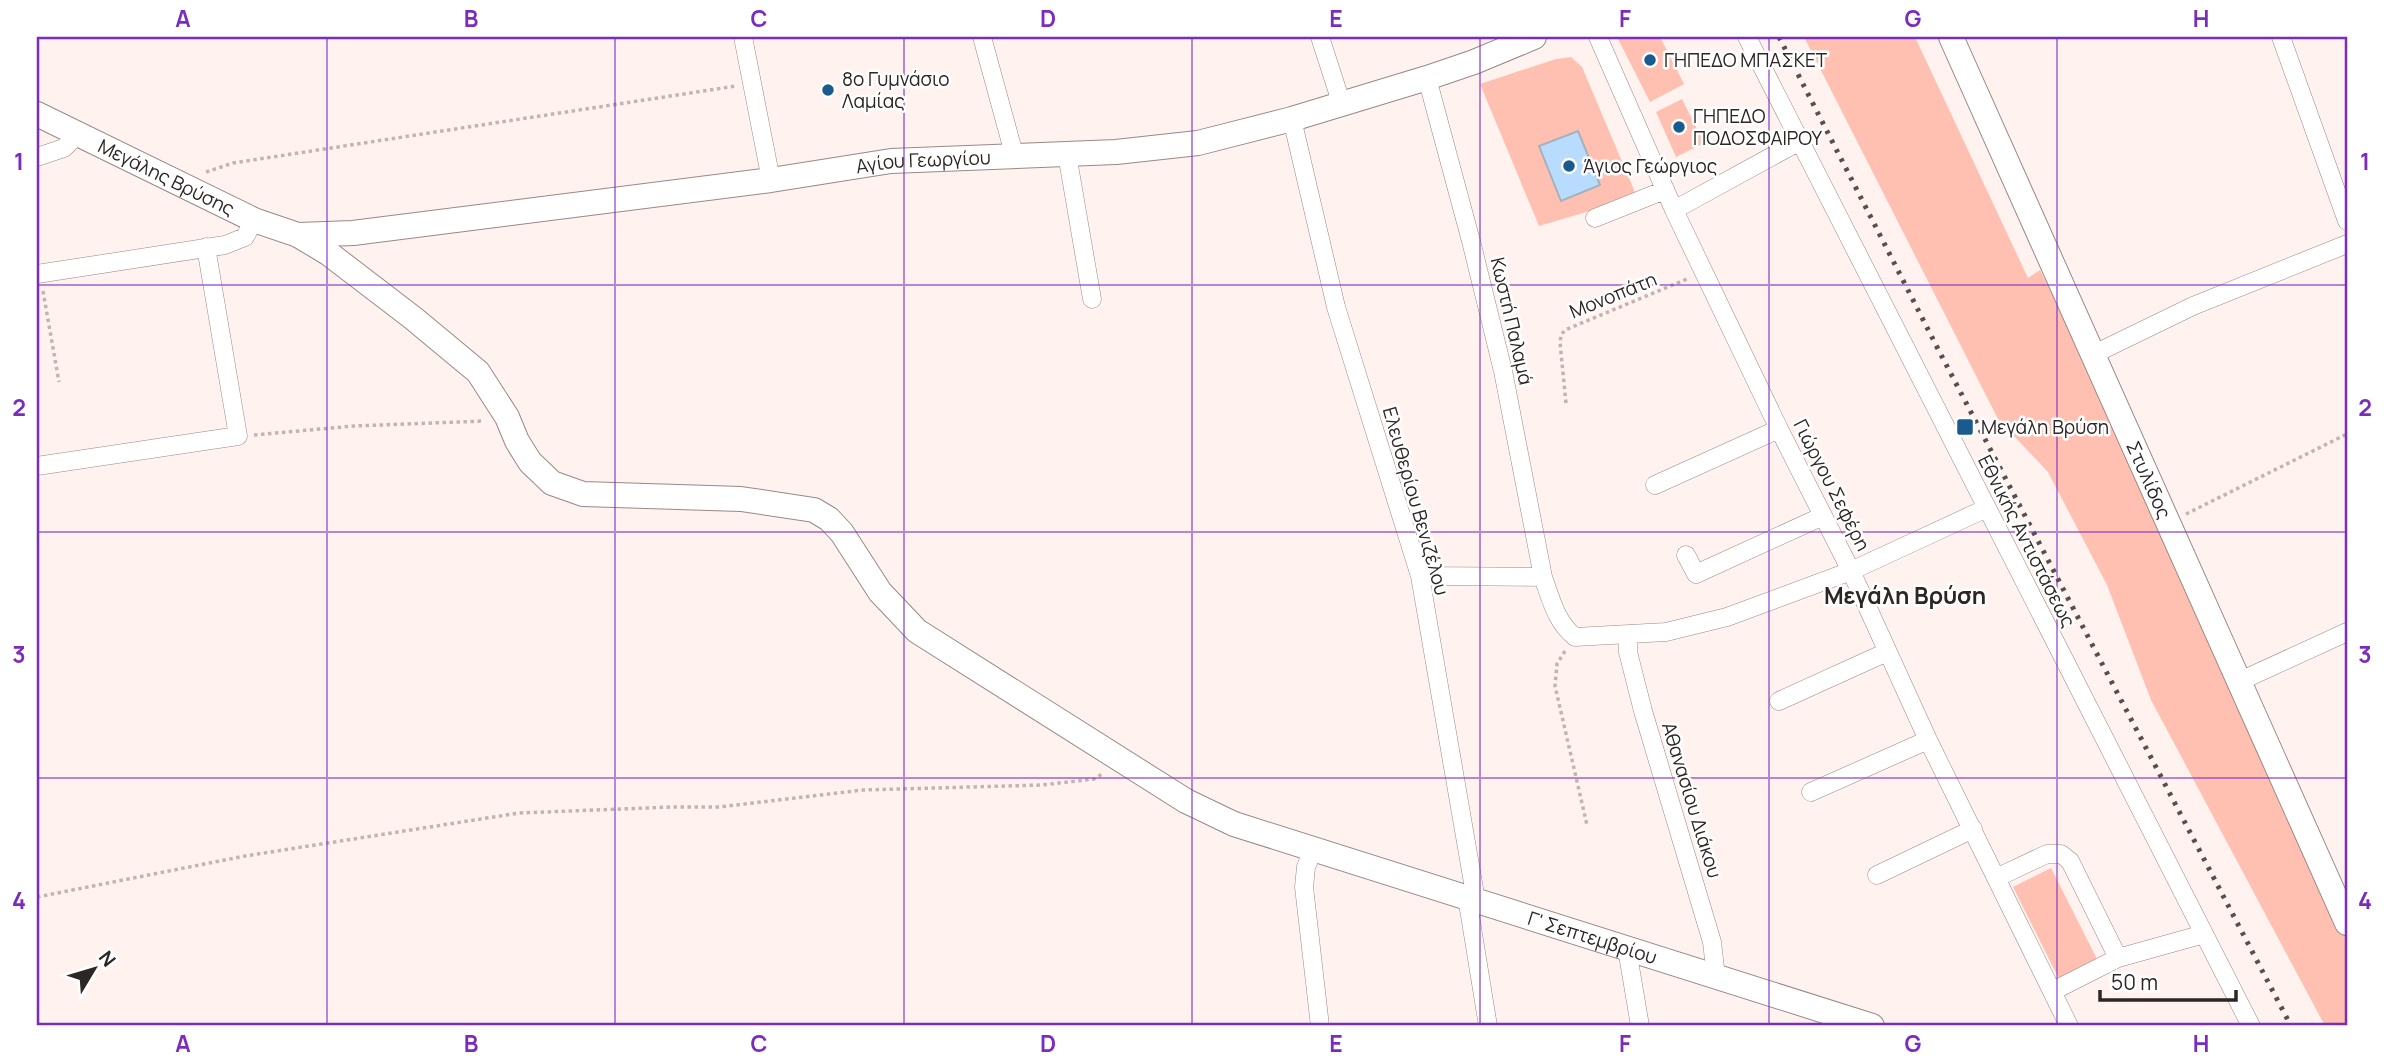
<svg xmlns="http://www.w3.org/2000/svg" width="2384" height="1063" font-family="Manrope,sans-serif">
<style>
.green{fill:#ffc0b2}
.building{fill:#b8dcff;stroke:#a7b1bb;stroke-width:2}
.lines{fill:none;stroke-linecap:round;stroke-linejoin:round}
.street-casing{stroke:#988986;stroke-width:19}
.secondary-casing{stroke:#988986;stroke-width:26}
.path{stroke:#c0b5b2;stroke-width:3.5;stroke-dasharray:3.5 3.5;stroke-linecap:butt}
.street{stroke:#fff;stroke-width:18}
.secondary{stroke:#fff;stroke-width:24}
.rail{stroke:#564f4d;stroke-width:5;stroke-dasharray:3.5 7;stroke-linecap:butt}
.grid{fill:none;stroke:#7b2cbf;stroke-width:2;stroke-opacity:0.55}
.poi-dot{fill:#195a8f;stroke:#fff;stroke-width:2.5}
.labels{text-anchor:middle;stroke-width:5;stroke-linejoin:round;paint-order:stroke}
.poi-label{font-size:19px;fill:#2c2625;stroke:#fff;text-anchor:start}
.street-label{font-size:19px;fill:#2c2625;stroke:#fff}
.quarter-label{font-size:23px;font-weight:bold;fill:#2c2625;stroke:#fff}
.neatline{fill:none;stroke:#7b2cbf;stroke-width:2.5}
.grid-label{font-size:23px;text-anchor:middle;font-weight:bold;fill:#7b2cbf}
</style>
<rect width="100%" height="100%" fill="#fff2ef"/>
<!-- green -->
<path class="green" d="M 1617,37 L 1660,37 L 1684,84 L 1650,102 Z
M 1804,37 L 1915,37 L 2028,278 L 2040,270 L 2101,392 L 2347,941 L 2347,1026 L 2325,1026 L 2151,700 L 2107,585 L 2048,472 L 1998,419 Z
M 1571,57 L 1582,67 L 1637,197 L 1539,226 L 1480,84 L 1556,59 Z
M 1682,99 L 1704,143 L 1676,157 L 1656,112 Z
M 2051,868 L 2100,965 L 2062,985 L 2013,887 Z"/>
<!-- building -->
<path class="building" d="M 1578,131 L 1600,185 L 1561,201 L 1539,146 Z"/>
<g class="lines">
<defs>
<path id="street" d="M 743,37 L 771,180
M 982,37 L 1014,154
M 1320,37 L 1342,105
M 1598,37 L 1674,210 L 1779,429 L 1851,571 L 1928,740 L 2069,1026
M 1747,37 L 2251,1026
M 2281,37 L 2347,221
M 1427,78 L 1471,241 L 1503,371 L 1543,577
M 1292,119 L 1336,307 L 1420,576 L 1476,900
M 1067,154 L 1092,299
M 37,157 L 64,148 L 78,134
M 1674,210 L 1800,141
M 1595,218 L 1665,190
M 37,274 L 225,245 L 245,237 L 254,220
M 2092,355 L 2193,306 L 2347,244
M 37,466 L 238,436 L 206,247
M 1655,485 L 1779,429
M 1686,555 L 1696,574 L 1823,516
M 1420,576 L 1543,577 C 1551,599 1556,622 1575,637 L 1666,632 L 1727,617 L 1851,571 L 1987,508
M 1628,635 L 1628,652 L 1643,711 L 1712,942 L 1716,977
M 2238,682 L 2347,632
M 1779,701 L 1887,652
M 1811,792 L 1928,740
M 1313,850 L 1306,867 L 1304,887 L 1320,1026
M 1877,875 L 1973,829
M 1996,878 L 2047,854 L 2061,854 L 2070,861 L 2118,958
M 1467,897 L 1488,1026
M 1627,949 L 1640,1026
M 2053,991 L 2118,958 L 2204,934"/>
<g id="secondary">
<path id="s1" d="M 1951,37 L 2347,923"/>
<path id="s2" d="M 37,114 L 254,220 L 298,235 L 328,253 L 413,318 L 478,372 L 507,417 L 517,441 L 530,462 L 552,483 L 583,494 L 741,499 L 814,510 L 829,519 L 842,533 L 880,592 L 917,631 L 1186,801 L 1234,824 L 1872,1026"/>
<path id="s3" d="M 298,235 L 353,233 L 771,180 L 891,161 L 1116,152 L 1198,143 L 1292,119 L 1427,78 L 1474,62 L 1534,37"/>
</g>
</defs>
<!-- street casing -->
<use href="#street" class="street-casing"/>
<!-- secondary casing -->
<use href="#secondary" class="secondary-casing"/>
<!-- path -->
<path class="path" d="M 206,172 L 233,163 L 736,86
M 43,291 L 59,382
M 1566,403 L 1560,343 L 1561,335 L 1565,330 L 1687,279
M 254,435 L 354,426 L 484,421
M 2186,514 L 2347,434
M 1565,651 L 1557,664 L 1555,686 L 1587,825
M 37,897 L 245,856 L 519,813 L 672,807 L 719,807 L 863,790 L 1042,785 L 1094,779 L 1104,773"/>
<!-- street -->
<use href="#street" class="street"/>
<!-- secondary -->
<use href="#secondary" class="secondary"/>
<!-- rail -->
<path class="rail" d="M 1779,37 L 1938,349 L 2291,1026"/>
</g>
<!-- grid -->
<path class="grid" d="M 327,37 L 327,1026M 615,37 L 615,1026M 904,37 L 904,1026M 1192,37 L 1192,1026M 1480,37 L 1480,1026M 1769,37 L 1769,1026M 2057,37 L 2057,1026M 37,285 L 2347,285M 37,532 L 2347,532M 37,778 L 2347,778"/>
<!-- markers -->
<g class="poi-dot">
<circle cx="1650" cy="60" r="7"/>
<circle cx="828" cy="90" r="7"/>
<circle cx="1679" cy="127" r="7"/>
<circle cx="1569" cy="166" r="7"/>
<rect x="1956" y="418" width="18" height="18" rx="3.5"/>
</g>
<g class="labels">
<!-- poi labels -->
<g class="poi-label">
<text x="1664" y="67">ΓΗΠΕΔΟ ΜΠΑΣΚΕΤ</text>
<text x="842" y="86">8ο Γυμνάσιο<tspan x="842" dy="22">Λαμίας</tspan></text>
<text x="1693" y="123">ΓΗΠΕΔΟ<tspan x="1693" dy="22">ΠΟΔΟΣΦΑΙΡΟΥ</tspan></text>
<text x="1583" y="173">Άγιος Γεώργιος</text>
<text x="1981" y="434">Μεγάλη Βρύση</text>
</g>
<!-- street labels -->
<g class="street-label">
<text dy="7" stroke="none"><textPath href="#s3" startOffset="630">Αγίου Γεωργίου</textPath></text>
<text dy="7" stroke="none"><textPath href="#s2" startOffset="144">Μεγάλης Βρύσης</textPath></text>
<text transform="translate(1613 295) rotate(-22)" y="7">Μονοπάτη</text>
<text transform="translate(1512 321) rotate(77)" y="7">Κωστή Παλαμά</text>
<text dy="7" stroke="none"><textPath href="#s1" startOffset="485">Στυλίδος</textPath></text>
<text transform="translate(1832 485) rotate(63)" y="7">Γιώργου Σεφέρη</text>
<text transform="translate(1416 501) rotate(74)" y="7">Ελευθερίου Βενιζέλου</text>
<text transform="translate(2027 541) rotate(63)" y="7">Εθνικής Αντιστάσεως</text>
<text transform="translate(1692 800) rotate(73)" y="7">Αθανασίου Διάκου</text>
<text dy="7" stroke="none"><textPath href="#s2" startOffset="1822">Γ' Σεπτεμβρίου</textPath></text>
</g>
<!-- quarter labels -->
<g class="quarter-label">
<text x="1905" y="604">Μεγάλη Βρύση</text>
</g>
</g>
<!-- border -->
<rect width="2384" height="1063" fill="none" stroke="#ffffff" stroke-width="77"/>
<!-- north arrow -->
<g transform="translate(94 969) rotate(52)" stroke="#ffffff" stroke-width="5" paint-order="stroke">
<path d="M0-5L12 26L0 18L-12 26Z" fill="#2c2625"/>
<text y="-10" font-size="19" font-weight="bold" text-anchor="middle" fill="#2c2625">N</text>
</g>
<!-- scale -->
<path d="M2100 990v10h136v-10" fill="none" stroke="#2c2625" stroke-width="3.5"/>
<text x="2111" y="990" font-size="21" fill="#2c2625" stroke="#ffffff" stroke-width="5" paint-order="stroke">50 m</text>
<rect x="38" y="38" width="2308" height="986" class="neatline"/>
<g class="grid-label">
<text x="183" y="27">A</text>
<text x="471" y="27">B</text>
<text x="759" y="27">C</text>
<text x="1048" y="27">D</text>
<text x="1336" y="27">E</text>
<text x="1625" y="27">F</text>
<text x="1913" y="27">G</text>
<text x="2201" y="27">H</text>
<text x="19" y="170">1</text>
<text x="2365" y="170">1</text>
<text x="19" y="416">2</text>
<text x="2365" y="416">2</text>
<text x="19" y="663">3</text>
<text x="2365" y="663">3</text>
<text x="19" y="909">4</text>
<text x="2365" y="909">4</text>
<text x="183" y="1052">A</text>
<text x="471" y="1052">B</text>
<text x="759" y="1052">C</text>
<text x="1048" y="1052">D</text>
<text x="1336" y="1052">E</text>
<text x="1625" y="1052">F</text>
<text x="1913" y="1052">G</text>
<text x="2201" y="1052">H</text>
</g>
</svg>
